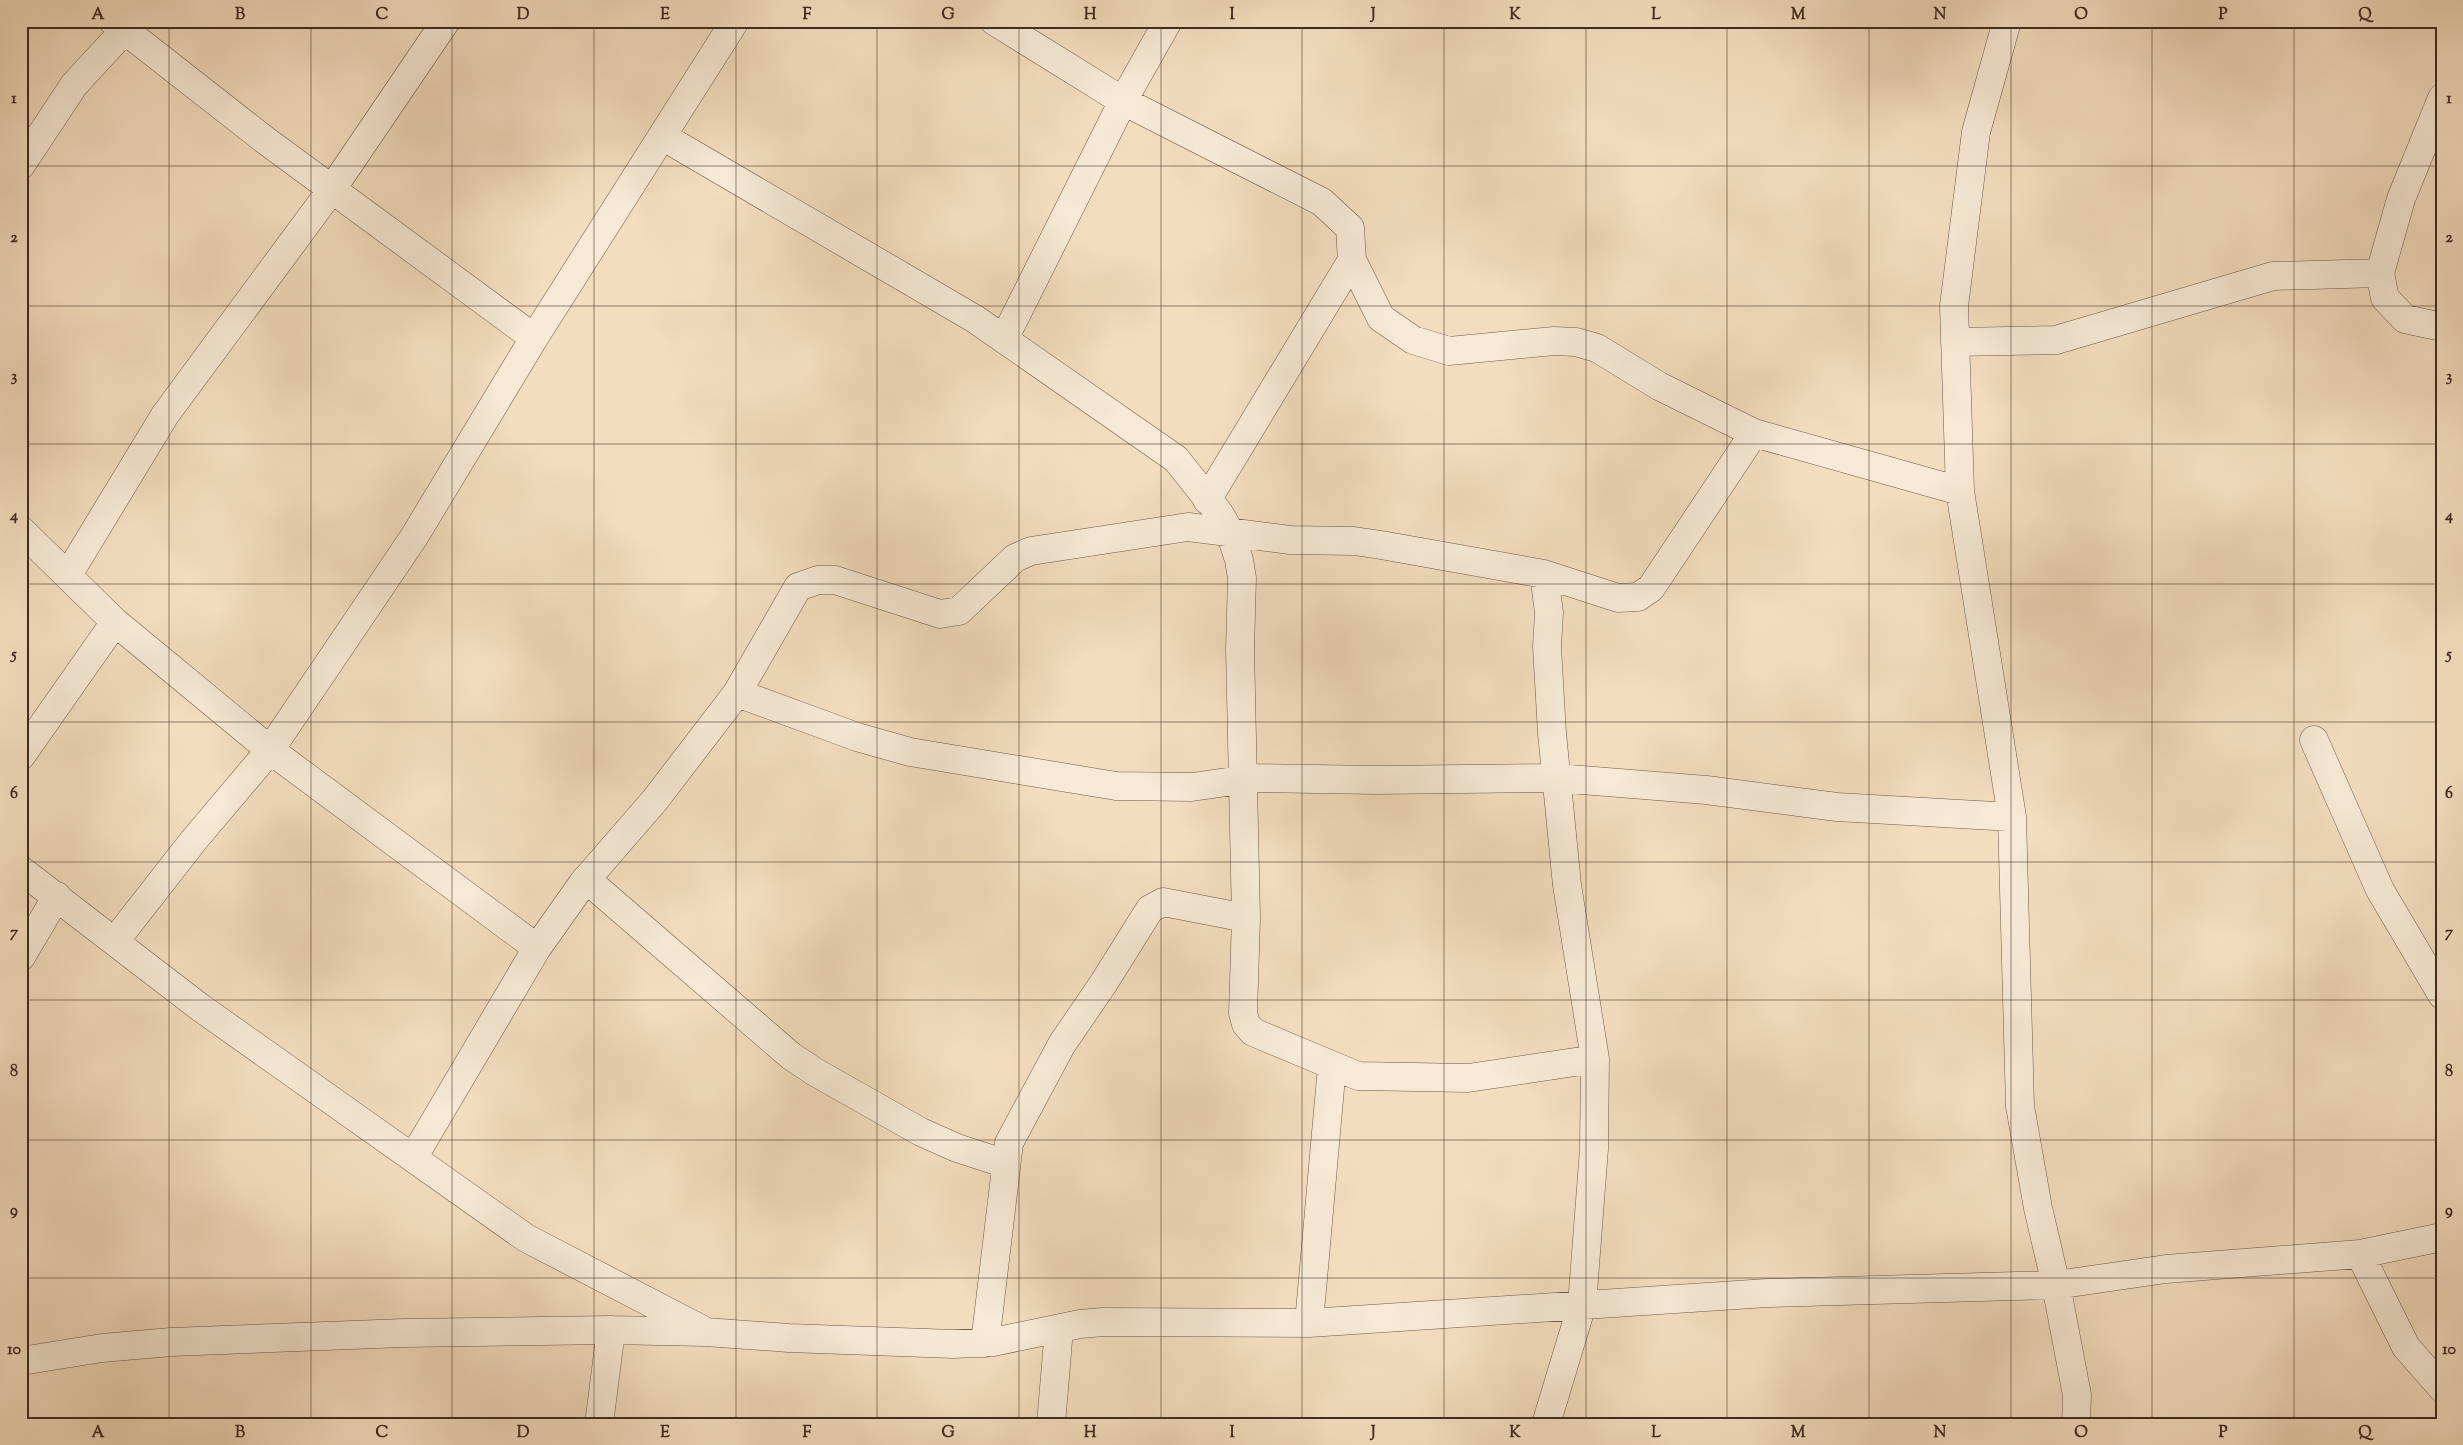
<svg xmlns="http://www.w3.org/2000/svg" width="2463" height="1445" font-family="'Sorts Mill Goudy',serif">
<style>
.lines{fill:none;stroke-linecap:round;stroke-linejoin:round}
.minor-casing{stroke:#6c5848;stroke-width:29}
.minor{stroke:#f7e9d5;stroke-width:28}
.grid{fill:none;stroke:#3f2b21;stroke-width:1;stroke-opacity:0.55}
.neatline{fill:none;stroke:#3f2b21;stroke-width:2}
.grid-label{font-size:16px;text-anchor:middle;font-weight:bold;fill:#3f2b21}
</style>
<rect width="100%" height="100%" fill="#f3ddbf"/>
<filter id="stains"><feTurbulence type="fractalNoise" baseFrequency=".004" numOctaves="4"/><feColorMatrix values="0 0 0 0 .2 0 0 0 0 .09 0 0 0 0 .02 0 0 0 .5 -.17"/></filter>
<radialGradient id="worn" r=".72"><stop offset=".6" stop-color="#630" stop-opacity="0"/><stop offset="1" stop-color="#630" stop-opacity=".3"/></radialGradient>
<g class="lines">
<defs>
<path id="minor" d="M 113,21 L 265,140 L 534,338
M 994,21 L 1123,101 L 1322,202 L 1350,228 L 1352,260 L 1381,318 L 1413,340 L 1449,351 L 1554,341 L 1576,342 L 1597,348 L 1659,386 L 1754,433 L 1960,491
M 2007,21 L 1976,132 L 1954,306 L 1960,491 L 2012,817 L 2020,1106 L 2038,1208 L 2056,1285 L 2077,1395 L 2076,1424
M 2442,98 L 2401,199 L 2380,273 L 2385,298 L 2405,319 L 2442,327
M 662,136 L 975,319 L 1176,459 L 1219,513 L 1230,532 L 1239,560 L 1242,578 L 1240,649 L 1246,918 L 1243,1013 L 1246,1024 L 1253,1032 L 1358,1076 L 1468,1078 L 1595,1059
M 21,165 L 74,85 L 133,21
M 1004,339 L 1123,101 L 1168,21
M 1955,342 L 2056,340 L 2273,276 L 2380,273
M 1207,500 L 1352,260
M 21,530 L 115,622 L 270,750 L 537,948
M 1544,574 L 1549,613 L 1547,647 L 1552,733 L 1567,885 L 1595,1059 L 1594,1149 L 1582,1305 L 1546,1424
M 68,575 L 165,415 L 332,189 L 446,21
M 737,693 L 857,737 L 910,752 L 1116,786 L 1192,787 L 1255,778 L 1377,780 L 1557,778 L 1706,790 L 1837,807 L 2012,817
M 2314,740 L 2380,890 L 2442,995
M 21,756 L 115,622
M 21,870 L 201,1008 L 526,1238 L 701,1329
M 586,879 L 791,1056 L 815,1072 L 921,1132 L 957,1148 L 1006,1164
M 115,941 L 194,840 L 270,750 L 414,537 L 534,338 L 735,21
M 21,957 L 57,896
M 413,1158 L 537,948 L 583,883 L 655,800 L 737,693 L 798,587 L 818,580 L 835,580 L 940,614 L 959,611 L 1015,558 L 1031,551 L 1188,527 L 1290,540 L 1354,541 L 1381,545 L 1544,574 L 1618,598 L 1638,597 L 1651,588 L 1754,433
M 2360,1254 L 2406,1347 L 2442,1388
M 1309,1323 L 1332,1066
M 985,1343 L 1009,1143 L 1062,1044 L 1103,984 L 1150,909 L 1163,902 L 1246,918
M 21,1361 L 102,1348 L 171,1342 L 404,1333 L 611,1330 L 706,1332 L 789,1338 L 954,1344 L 993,1342 L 1080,1324 L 1103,1322 L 1309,1323 L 1767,1293 L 2056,1285 L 2166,1269 L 2360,1254 L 2442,1237
M 599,1424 L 611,1330
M 1051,1424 L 1059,1329"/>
</defs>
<!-- minor casing -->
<use href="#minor" class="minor-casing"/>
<!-- minor -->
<use href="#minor" class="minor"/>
</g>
<!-- grid -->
<path class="grid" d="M 169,21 L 169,1424M 311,21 L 311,1424M 452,21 L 452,1424M 594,21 L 594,1424M 736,21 L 736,1424M 877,21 L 877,1424M 1019,21 L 1019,1424M 1161,21 L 1161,1424M 1302,21 L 1302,1424M 1444,21 L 1444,1424M 1586,21 L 1586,1424M 1727,21 L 1727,1424M 1869,21 L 1869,1424M 2011,21 L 2011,1424M 2152,21 L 2152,1424M 2294,21 L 2294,1424M 21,166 L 2442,166M 21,306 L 2442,306M 21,444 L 2442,444M 21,584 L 2442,584M 21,722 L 2442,722M 21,862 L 2442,862M 21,1000 L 2442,1000M 21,1140 L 2442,1140M 21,1278 L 2442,1278"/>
<!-- margin -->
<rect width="2463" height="1445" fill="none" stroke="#f3ddbf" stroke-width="55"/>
<rect x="28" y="28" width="2408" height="1390" class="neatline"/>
<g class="grid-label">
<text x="98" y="19">A</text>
<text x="240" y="19">B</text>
<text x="382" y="19">C</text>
<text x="523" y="19">D</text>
<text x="665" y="19">E</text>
<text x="807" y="19">F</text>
<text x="948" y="19">G</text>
<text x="1090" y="19">H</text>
<text x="1232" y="19">I</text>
<text x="1373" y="19">J</text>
<text x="1515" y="19">K</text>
<text x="1656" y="19">L</text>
<text x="1798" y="19">M</text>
<text x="1940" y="19">N</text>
<text x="2081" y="19">O</text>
<text x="2223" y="19">P</text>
<text x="2365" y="19">Q</text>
<text x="14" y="103">1</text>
<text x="2449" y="103">1</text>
<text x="14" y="242">2</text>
<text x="2449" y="242">2</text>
<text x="14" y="381">3</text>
<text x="2449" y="381">3</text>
<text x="14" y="520">4</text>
<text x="2449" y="520">4</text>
<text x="14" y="659">5</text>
<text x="2449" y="659">5</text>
<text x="14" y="798">6</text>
<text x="2449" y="798">6</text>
<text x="14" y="937">7</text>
<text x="2449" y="937">7</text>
<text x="14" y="1076">8</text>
<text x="2449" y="1076">8</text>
<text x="14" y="1215">9</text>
<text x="2449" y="1215">9</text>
<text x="14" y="1354">10</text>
<text x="2449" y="1354">10</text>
<text x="98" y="1437">A</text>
<text x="240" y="1437">B</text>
<text x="382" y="1437">C</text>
<text x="523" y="1437">D</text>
<text x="665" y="1437">E</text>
<text x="807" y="1437">F</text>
<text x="948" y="1437">G</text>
<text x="1090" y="1437">H</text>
<text x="1232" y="1437">I</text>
<text x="1373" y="1437">J</text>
<text x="1515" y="1437">K</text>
<text x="1656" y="1437">L</text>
<text x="1798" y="1437">M</text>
<text x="1940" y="1437">N</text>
<text x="2081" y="1437">O</text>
<text x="2223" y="1437">P</text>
<text x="2365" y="1437">Q</text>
</g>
<rect width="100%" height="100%" filter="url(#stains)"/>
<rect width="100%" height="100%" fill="url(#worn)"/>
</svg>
